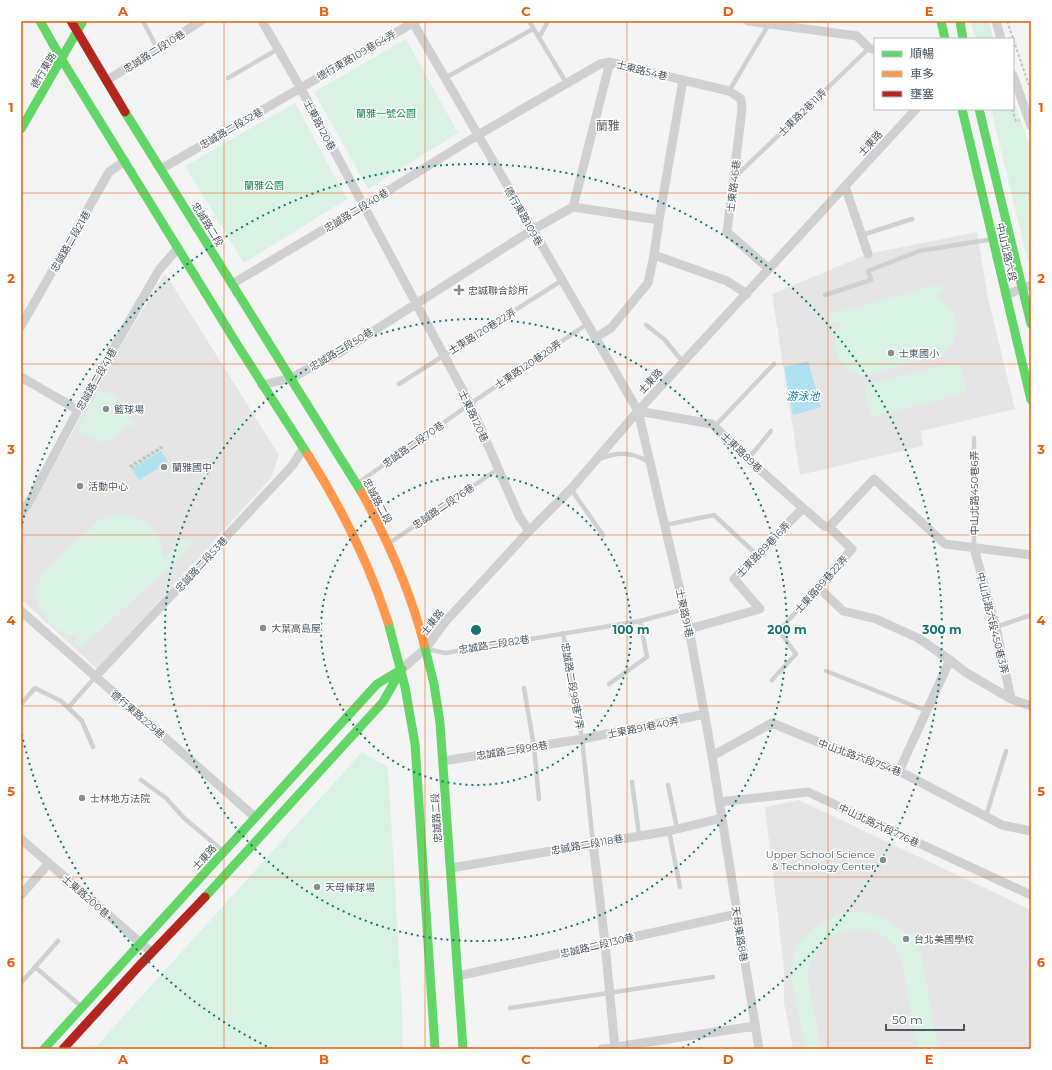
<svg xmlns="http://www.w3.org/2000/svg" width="1052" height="1070" font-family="Montserrat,'Noto Sans TC',sans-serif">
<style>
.education{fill:#e6e5e6}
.green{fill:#d9f2e3}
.water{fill:#aee2f0}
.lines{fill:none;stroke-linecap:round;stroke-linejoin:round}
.path{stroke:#bcc7c4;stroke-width:2;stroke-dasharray:3 2;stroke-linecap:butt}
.lane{stroke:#ced0d2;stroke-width:4.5}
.street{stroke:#ced0d2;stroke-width:9}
.fast{stroke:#63d668;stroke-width:9}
.slow{stroke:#ff974d;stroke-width:9}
.jam{stroke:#b3261e;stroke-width:9}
.grid{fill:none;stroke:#e8590c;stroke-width:1;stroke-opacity:0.55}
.ring{fill:none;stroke:#0f766e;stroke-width:2;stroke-dasharray:2 4}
.poi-dot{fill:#868d94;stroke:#fff;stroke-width:1.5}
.labels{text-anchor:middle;stroke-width:3;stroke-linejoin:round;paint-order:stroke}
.street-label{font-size:10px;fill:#4a5661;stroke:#fff}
.park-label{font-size:10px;fill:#17864f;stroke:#fff}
.poi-label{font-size:10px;fill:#4a5661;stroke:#fff;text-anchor:start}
.water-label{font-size:11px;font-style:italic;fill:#0c7c9b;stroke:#fff}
.quarter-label{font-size:12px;fill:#5f6368;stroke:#fff}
.centre{fill:#0f766e;stroke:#fff;stroke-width:2}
.ring-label{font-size:12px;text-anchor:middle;font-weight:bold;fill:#0f766e;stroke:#fff;stroke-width:3;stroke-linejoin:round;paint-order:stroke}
.neatline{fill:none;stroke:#e8590c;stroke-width:1.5}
.grid-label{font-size:13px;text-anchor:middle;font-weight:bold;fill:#e8590c}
</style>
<rect width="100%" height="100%" fill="#f4f4f4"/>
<!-- education -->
<path class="education" d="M 977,232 L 988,298 L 1015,409 L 921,431 L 923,446 L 800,475 L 772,294 L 868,254 Z
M 165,273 L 279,455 L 271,478 L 97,669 L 21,599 L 21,523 L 72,433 L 96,387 Z
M 799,800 L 1031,910 L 1031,1049 L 793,1049 L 784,1003 L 784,968 L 765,807 Z"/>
<!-- green -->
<path class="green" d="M 971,21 L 988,21 L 994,39 L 975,39 Z
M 406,39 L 458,133 L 368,189 L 314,92 Z
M 1013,98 L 1031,151 L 1031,274 L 991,109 L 1013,109 Z
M 295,103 L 347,199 L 244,263 L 185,166 Z
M 941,284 L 943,293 L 934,296 C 961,307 964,336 942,355 L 866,376 C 836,371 827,344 843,320 L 830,324 L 827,315 Z
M 959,362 L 967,392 L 918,406 L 914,389 L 917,405 L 872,417 L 864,385 Z
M 99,390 L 114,395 L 134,424 L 103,443 L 77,431 Z
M 114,515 C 118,515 122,514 126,515 C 148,517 164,538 163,559 L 187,536 L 194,544 L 81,648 L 73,641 L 79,636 C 64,635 52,628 44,615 C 38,606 35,597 37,586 C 42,568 87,532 102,518 Z
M 362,752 L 388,767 L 402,1008 L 403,1049 L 94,1049 Z
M 849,912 C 871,911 889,918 905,934 L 917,931 L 938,1049 L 918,1049 L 902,958 C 897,948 890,939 879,934 C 851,920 815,937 809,967 C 806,978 810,990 812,1001 C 815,1017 818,1033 821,1049 L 806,1049 C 803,1033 799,1016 796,1000 C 795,992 792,984 791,976 C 789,942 819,918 849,912 Z"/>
<!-- water -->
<path class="water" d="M 808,361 L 821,407 L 793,415 L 784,367 Z
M 161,451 L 168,462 L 139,480 L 132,469 Z"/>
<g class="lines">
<!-- path -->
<path class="path" d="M 1007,21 L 1031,91
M 1012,109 L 1016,121 L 1020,120
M 161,447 L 162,448 L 131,468 L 130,466 Z"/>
<!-- lane -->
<path class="lane" d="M 143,21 L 157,48
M 529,21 L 567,84
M 539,38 L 548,21
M 228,78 L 278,49
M 445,78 L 533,29
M 729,91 L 769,24
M 735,177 L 869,48
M 862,235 L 912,219
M 825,295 L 871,280 L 868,271 L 919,251 L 993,239
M 646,325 L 664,339 L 683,362
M 399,384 L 561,281
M 715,426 L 774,364
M 974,438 L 974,548
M 599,459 C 619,451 631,452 649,462
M 748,459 L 771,431
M 358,483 L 470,404 L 587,324
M 571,489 L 603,535
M 665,525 L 714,515 L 757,555
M 388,544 L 498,469
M 996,627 L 1031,615
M 563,633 L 582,739 L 593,843
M 427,649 L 445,653 L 640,621 L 685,609
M 826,671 L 927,711
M 772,680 L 796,654 L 779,631 L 818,587
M 609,684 L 647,657 L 640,621
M 524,688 L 534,747 L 539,799
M 21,704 L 35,688 L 61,701 L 82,721 L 93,747
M 68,708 L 96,676
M 141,780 L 166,798 L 184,818 L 223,851
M 632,782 L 639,835
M 668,785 L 677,828
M 986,816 L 1006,751
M 669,831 L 680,887
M 35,967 L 82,1007
M 21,983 L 58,941
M 510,1008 L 713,977"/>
<!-- street -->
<path class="street" d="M 262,21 L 300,87 L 470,404 L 519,516 L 529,531
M 412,21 L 638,411 L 689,629 L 712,756 L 759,1049
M 748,21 L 857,36 L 869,48 L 875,50
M 996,21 L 1001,39
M 1013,75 L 1031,126
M 683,80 L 729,91 L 741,99 L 742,109 L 727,232 L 769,269
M 106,81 L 201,21
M 161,169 L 416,21
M 845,186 L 868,254
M 573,207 L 659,220 L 654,255 L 648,283 L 611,328 L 595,338
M 654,255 L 727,281 L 747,294
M 232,284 L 363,206 L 478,135 L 600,64 L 610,62 L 683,80 L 659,220
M 1006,295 L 1031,285
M 21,326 L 109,172 L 125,161
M 21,377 L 78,410
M 262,385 L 291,378 L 339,353 L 532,230 L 573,207 L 610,62
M 638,411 L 712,424 L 748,459 L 803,508 L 824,526 L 829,527
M 21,514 L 28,504 L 78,410 L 159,270 L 178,248
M 829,527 L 852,549 L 818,587 L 843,611 L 876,619 L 918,638 L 950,660 L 965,672 L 1011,699 L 1031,706
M 829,527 L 874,479 L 945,544 L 1031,555
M 974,548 L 996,627 L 1011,699
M 21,611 L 255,817
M 689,629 L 760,609 L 734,579 L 803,508
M 402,669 L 426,648 L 445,622 L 529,531 L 571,489 L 638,411 L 916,109
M 96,676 L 292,466 L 303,449
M 712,756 L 772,723 L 818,742 L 899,771 L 1002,825 L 1031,831
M 443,761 L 582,739 L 705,714
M 899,771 L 950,660
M 719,802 L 808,792 L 1031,895
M 21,839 L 151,952
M 593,843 L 605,943 L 615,1049
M 451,868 L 669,831 L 722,818
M 21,895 L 49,863
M 458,976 L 737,914
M 602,1049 L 755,1026"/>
<!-- fast -->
<path class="fast" d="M 40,21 L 62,60 L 240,349 L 308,455
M 941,21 L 945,39
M 960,21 L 963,39
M 962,109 L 1031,400
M 979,109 L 1031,324
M 125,112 L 362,493
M 21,129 L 83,21
M 388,622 L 405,687 L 415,744 L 435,1049
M 424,644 L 434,684 L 440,723 L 463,1049
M 205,897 L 383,702 L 401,670
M 44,1049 L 377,684 L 402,669"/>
<!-- slow -->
<path class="slow" d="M 308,455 C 341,507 369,563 388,622
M 362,493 C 387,539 411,593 424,644"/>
<!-- jam -->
<path class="jam" d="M 71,21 L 125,112
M 63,1049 L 139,966 L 205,897"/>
</g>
<!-- grid -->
<path class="grid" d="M 224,21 L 224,1049M 425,21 L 425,1049M 627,21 L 627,1049M 828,21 L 828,1049M 21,193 L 1031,193M 21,364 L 1031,364M 21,535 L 1031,535M 21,706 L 1031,706M 21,877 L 1031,877"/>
<!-- distance rings -->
<g class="ring">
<circle cx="476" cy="630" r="155"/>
<circle cx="476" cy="630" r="311"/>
<path d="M272 1049A466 466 0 0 1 21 731M21 529A466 466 0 1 1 680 1049"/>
</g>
<!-- markers -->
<g class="poi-dot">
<path d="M457 284h4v4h4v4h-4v4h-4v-4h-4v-4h4z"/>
<circle cx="891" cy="353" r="4"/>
<circle cx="106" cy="409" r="4"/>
<circle cx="164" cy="467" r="4"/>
<circle cx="80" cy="486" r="4"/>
<circle cx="263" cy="628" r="4"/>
<circle cx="82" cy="798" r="4"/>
<circle cx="883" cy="860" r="4"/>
<circle cx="317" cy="887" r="4"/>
<circle cx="906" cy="939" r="4"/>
</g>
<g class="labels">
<!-- street labels -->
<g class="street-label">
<text transform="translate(154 51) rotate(-32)" y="4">忠誠路二段10巷</text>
<text transform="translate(356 55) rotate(-30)" y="4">德行東路109巷64弄</text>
<text transform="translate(43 70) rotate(-59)" y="4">德行東路</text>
<text transform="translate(642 70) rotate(14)" y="4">士東路54巷</text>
<text transform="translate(802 112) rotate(-44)" y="4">士東路2巷11弄</text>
<text transform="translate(320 125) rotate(62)" y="4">士東路120巷</text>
<text transform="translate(231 128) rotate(-30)" y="4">忠誠路二段32巷</text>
<text transform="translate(870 143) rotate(-47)" y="4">士東路</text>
<text transform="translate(733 186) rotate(-83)" y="4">士東路46巷</text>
<text transform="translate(356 210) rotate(-31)" y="4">忠誠路二段40巷</text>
<text transform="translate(524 216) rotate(60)" y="4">德行東路109巷</text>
<text transform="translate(208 224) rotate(58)" y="4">忠誠路二段</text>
<text transform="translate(70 241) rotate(-60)" y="4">忠誠路二段21巷</text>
<text transform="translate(1007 252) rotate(77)" y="4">中山北路六段</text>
<text transform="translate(482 331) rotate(-32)" y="4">士東路120巷22弄</text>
<text transform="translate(341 349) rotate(-31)" y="4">忠誠路二段50巷</text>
<text transform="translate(528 364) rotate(-34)" y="4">士東路120巷20弄</text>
<text transform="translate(96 379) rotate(-60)" y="4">忠誠路二段41巷</text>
<text transform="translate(650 381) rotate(-47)" y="4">士東路</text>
<text transform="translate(474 416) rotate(65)" y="4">士東路120巷</text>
<text transform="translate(413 444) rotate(-35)" y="4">忠誠路二段70巷</text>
<text transform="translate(742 452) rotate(44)" y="4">士東路89巷</text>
<text transform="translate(974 493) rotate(-90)" y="4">中山北路450巷6弄</text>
<text transform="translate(378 501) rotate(62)" y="4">忠誠路二段</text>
<text transform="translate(443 506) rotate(-34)" y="4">忠誠路二段76巷</text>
<text transform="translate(763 549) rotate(-46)" y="4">士東路89巷16弄</text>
<text transform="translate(201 564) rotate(-47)" y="4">忠誠路二段53巷</text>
<text transform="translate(821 584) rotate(-48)" y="4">士東路89巷22弄</text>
<text transform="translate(685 613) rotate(78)" y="4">士東路91巷</text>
<text transform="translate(432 622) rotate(-52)" y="4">士東路</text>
<text transform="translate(993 623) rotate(76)" y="4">中山北路六段450巷3弄</text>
<text transform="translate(494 644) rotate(-9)" y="4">忠誠路二段82巷</text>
<text transform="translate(573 686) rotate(80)" y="4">忠誠路二段98巷7弄</text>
<text transform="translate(138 714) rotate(41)" y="4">德行東路229巷</text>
<text transform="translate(643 727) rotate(-11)" y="4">士東路91巷40弄</text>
<text transform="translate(512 750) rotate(-9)" y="4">忠誠路二段98巷</text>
<text transform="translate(860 757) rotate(20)" y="4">中山北路六段754巷</text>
<text transform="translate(436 818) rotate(-94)" y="4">忠誠路二段</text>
<text transform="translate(879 825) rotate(25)" y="4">中山北路六段776巷</text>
<text transform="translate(587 844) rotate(-10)" y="4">忠誠路二段118巷</text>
<text transform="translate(204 857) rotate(-48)" y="4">士東路</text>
<text transform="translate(86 896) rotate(41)" y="4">士東路200巷</text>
<text transform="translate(740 934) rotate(81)" y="4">天母東路8巷</text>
<text transform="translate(597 945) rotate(-13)" y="4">忠誠路二段130巷</text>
</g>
<!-- park labels -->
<g class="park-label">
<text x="386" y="117">蘭雅一號公園</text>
<text x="264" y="189">蘭雅公園</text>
</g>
<!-- poi labels -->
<g class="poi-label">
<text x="468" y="294">忠誠聯合診所</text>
<text x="899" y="357">士東國小</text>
<text x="114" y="413">籃球場</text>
<text x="172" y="471">蘭雅國中</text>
<text x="88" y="490">活動中心</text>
<text x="271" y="632">大葉高島屋</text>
<text x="90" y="802">士林地方法院</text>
<text x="875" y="858" text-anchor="end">Upper School Science<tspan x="875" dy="12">&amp; Technology Center</tspan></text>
<text x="325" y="891">天母棒球場</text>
<text x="914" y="943">台北美國學校</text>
</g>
<!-- water labels -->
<g class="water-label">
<text x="803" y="400">游泳池</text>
</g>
<!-- quarter labels -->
<g class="quarter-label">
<text x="608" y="130">蘭雅</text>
</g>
</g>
<circle cx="476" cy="630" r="6" class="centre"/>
<g class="ring-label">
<text x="631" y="634">100 m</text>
<text x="787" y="634">200 m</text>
<text x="942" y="634">300 m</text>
</g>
<!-- border -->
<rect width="1052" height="1070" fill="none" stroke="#ffffff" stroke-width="44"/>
<!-- legend -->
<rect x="874" y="38" width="140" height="72" fill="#ffffff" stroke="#b7bbc0"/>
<rect x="882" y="51" width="20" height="6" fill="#63d668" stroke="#b7bbc0"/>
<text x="910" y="58" font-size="12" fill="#4a5661">順暢</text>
<rect x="882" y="71" width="20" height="6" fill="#ff974d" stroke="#b7bbc0"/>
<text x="910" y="78" font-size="12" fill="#4a5661">車多</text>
<rect x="882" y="91" width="20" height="6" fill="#b3261e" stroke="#b7bbc0"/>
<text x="910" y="98" font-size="12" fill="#4a5661">壅塞</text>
<!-- scale -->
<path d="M886 1024v6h78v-6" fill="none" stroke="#4a5661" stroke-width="2"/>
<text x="892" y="1024" font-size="12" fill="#4a5661" stroke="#ffffff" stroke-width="3" paint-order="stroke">50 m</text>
<rect x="22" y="22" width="1008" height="1026" class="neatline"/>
<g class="grid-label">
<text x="123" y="16">A</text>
<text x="324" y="16">B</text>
<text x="526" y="16">C</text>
<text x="728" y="16">D</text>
<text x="929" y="16">E</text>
<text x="11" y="112">1</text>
<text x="1041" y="112">1</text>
<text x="11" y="283">2</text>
<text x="1041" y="283">2</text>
<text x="11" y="454">3</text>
<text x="1041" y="454">3</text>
<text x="11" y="625">4</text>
<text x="1041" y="625">4</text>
<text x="11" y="796">5</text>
<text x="1041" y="796">5</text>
<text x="11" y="967">6</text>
<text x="1041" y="967">6</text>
<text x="123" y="1064">A</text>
<text x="324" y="1064">B</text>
<text x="526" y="1064">C</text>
<text x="728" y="1064">D</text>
<text x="929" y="1064">E</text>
</g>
</svg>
